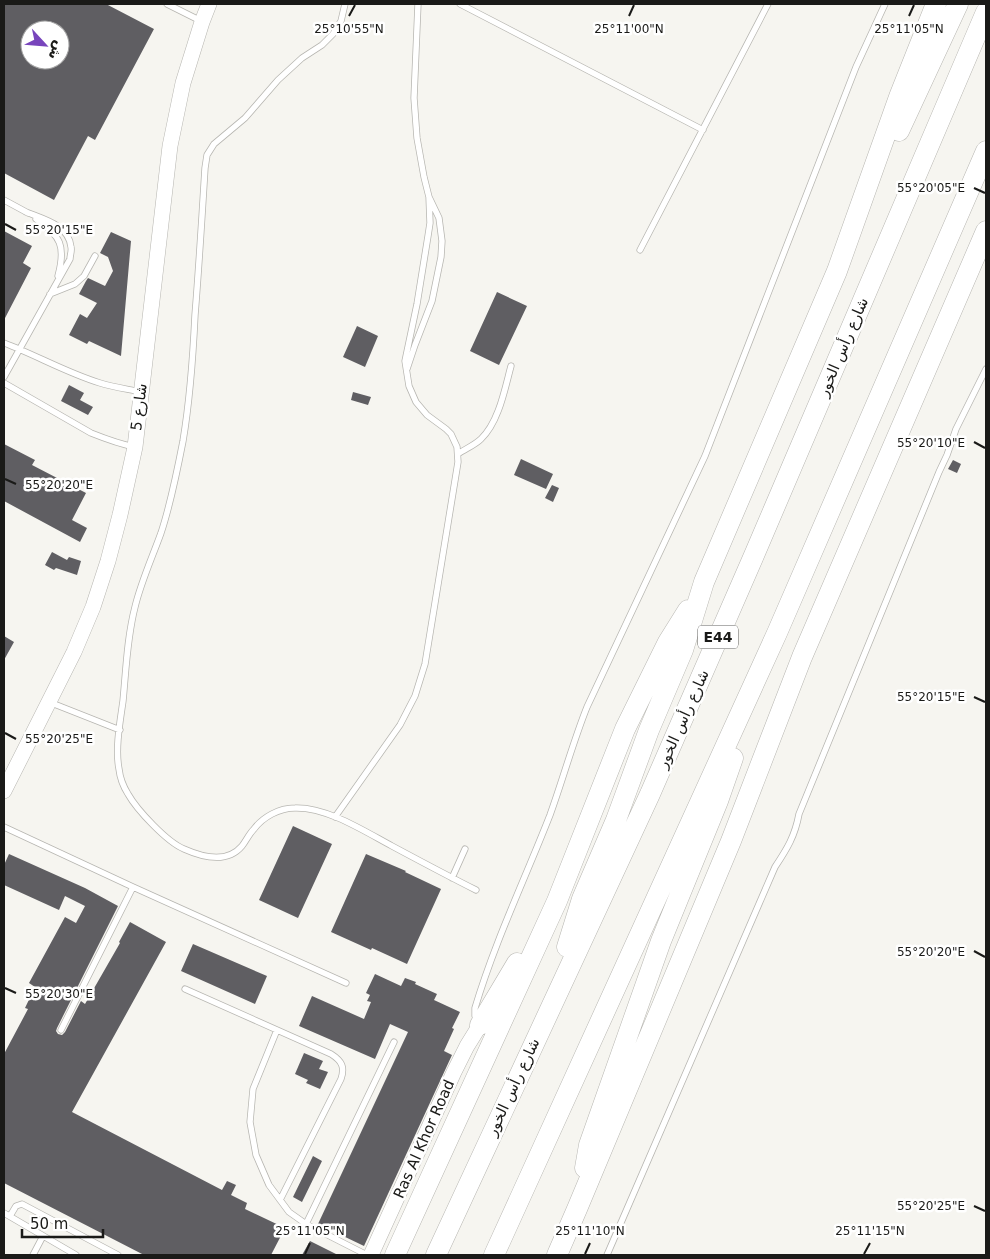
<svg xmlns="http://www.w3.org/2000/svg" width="990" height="1259" font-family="'DejaVu Sans','Noto Sans Arabic',sans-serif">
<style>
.building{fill:#5f5e62;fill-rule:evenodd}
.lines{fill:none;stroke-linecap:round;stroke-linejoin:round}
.lane-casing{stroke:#b7b6b1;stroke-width:7}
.secondary-casing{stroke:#b7b6b1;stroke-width:16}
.highway-casing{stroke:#b7b6b1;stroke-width:21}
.lane{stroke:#fff;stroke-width:5.5}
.secondary{stroke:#fff;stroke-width:15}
.highway{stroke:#fff;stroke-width:20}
.ticks{fill:none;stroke:#1a1a18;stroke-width:2}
.labels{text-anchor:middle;stroke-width:5;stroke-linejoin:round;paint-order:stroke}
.shield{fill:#fff;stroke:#5f5f5d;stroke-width:1}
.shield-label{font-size:14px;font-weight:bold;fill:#1a1a18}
.street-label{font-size:15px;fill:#1a1a18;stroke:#fff}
.ticks-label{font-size:12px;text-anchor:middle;fill:#1a1a18;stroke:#fff;stroke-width:5;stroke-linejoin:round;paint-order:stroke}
</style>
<rect width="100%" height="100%" fill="#f6f5f0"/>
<!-- building -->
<path class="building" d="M 4,4 L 106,4 L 154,29 L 95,140 L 88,136 L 54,200 L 4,173 ZM 30,30 L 60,30 L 60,60 L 30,60 Z
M 4,231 L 32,246 L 23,263 L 31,268 L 4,320 Z
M 111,232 L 131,241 L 121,356 L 89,341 L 87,344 L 69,335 L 80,314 L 87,318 L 97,303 L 79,294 L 86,281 L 88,278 L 105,286 L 113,271 L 108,257 L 100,253 Z
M 497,292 L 527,306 L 499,365 L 470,351 Z
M 357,326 L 378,336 L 365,367 L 343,357 Z
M 69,385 L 84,393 L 80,400 L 93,407 L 88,415 L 61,401 Z
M 353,392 L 371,397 L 368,405 L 351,400 Z
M 4,444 L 35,460 L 32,465 L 86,493 L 72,520 L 87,528 L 80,542 L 4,501 Z
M 521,459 L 553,474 L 546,489 L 514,475 Z
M 953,460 L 961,464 L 957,473 L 948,469 Z
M 552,485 L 559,488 L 553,502 L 545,498 Z
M 52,552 L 67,560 L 69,557 L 81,561 L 77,575 L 56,568 L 54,570 L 45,565 Z
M 4,636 L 14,642 L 4,660 Z
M 293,826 L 332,844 L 298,918 L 259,900 Z
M 9,854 L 85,888 L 118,906 L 57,1028 L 56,1031 L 58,1034 L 62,1035 L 65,1032 L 81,1001 L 85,1004 L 120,943 L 119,942 L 130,922 L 166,942 L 72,1112 L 222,1190 L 227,1181 L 236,1185 L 231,1195 L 247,1203 L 245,1209 L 285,1228 L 271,1255 L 144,1255 L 4,1183 L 4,1054 L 28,1009 L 25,1008 L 35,987 L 29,983 L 65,917 L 76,923 L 85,906 L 65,896 L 59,910 L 4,885 L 4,865 Z
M 366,854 L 406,871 L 405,872 L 441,889 L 407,964 L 372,948 L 371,950 L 331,932 Z
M 193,944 L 267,976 L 255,1004 L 181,971 Z
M 375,974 L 401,986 L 405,978 L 416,982 L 415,984 L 437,994 L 434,1000 L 460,1012 L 452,1028 L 454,1029 L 444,1051 L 452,1055 L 364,1246 L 318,1224 L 408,1032 L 390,1024 L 375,1059 L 299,1026 L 312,996 L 364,1019 L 371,1002 L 367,1001 L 370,995 L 366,993 Z
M 304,1053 L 323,1061 L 319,1069 L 328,1072 L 320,1089 L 306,1083 L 308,1080 L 295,1074 Z
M 313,1156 L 322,1161 L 302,1202 L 293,1197 Z
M 310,1241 L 338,1255 L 302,1255 Z"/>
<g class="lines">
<defs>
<path id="lane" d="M 167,4 L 201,21
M 345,4 L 341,21 L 333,34 L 322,45 L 302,58 L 278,80 L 245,118 L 214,144 L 207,155 L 205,168 C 202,217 199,266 195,315 C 193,357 190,399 183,441 C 177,472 171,503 161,533 C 152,558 141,582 135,607 C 127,638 126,670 123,701 C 120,722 115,749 119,769 C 120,778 123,786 128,794 C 137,810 167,842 184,849 C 202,857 227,864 242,846 C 246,841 249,834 254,829 C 263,817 279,808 295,808 C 327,807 364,831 392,846 C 420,861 448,876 476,890
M 460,4 L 703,130
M 4,200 L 28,213
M 36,219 C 61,236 66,246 58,276
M 640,250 L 768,4
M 50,294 L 75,284 L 84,276 L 95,256
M 4,343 C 36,355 67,373 100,383 C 113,387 127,389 141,392
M 407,369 L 415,345 L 432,301 L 441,257 L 442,241 L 439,218 L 429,197 L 424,177 L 417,138 L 414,98 L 418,4
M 4,377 L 70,259 C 70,255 72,251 71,247 C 69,225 43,219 26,212
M 4,383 L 91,433 C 106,439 119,444 135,447
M 458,454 C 465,449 475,445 481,439 C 499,422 505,388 511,366
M 49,702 L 120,730
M 335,817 L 400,725 L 415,696 L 425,664 L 458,462 L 457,447 L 451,434 L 446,429 L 427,415 L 416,402 L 409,386 L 405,361 L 417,304 L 428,236 L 430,223 L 429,197
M 4,827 L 133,887 L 346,983
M 452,878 L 465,849
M 185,989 L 331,1054 C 342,1061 345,1067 341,1079 L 280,1200
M 478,1020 L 475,1016 L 475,1008 C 495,941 525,879 550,815 C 563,779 573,742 587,707 L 705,456 L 856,67 L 885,4
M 61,1030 L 133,887
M 277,1030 L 253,1089 L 250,1122 L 256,1155 L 269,1185 L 289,1212 L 306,1224 L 367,1255
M 4,1213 L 76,1255
M 10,1216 L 16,1206 L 22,1204 L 118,1255
M 306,1224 L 394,1042
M 33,1255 L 43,1236
M 607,1255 L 775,867 C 787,849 795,836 799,814 L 939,472 L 947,455 L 956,429 L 986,369"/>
<path id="secondary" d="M 4,791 L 74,652 L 93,607 L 108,561 L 120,515 L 135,447 L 170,146 L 183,83 L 202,22 L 209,4
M 371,1255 L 454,1072 L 467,1046 L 480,1025"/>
<path id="highway" d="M 899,131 L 958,4
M 567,947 L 582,899 L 616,820 L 649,730 L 683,650 L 704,582 L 837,271 L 899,97 L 936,4
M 480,1025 L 517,963
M 585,1168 L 589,1145 L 661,941 L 718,801 L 733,758
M 395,1255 L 557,901 L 625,729 L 668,642 L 688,610
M 436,1255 L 650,794 L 755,553 L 986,12
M 494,1255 L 777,633 L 986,151
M 557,1255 L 577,1209 L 731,841 L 802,657 L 986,231"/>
</defs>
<!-- lane casing -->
<use href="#lane" class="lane-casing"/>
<!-- secondary casing -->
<use href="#secondary" class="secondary-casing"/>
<!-- highway casing -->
<use href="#highway" class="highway-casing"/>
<!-- lane -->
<use href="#lane" class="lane"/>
<!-- secondary -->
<use href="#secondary" class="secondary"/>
<!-- highway -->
<use href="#highway" class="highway"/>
</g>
<!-- ticks -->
<path class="ticks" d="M 349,16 L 355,5M 629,16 L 634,5M 909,16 L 914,5M 974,188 L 985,193M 5,224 L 16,230M 974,442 L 985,448M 5,479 L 16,484M 974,697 L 985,702M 5,733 L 16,739M 974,951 L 985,957M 5,988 L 16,993M 974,1206 L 985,1211M 305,1254 L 310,1243M 585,1254 L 590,1243M 864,1254 L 870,1243"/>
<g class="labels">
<!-- shield labels -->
<rect class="shield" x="698" y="625.5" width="40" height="23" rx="4"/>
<g class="shield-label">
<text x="718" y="642">E44</text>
</g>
<!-- street labels -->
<g class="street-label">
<text transform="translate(843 347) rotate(-67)" y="5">شارع رأس الخور</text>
<text transform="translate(139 407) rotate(-83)" y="5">شارع 5</text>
<text transform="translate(683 719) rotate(-66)" y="5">شارع رأس الخور</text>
<text transform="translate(513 1087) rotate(-65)" y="5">شارع رأس الخور</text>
<text transform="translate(424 1139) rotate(-66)" y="5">Ras Al Khor Road</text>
</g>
</g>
<g class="ticks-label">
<text x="349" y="33">25°10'55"N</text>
<text x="629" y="33">25°11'00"N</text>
<text x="909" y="33">25°11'05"N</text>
<text x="931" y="192">55°20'05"E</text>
<text x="59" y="234">55°20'15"E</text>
<text x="931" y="447">55°20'10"E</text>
<text x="59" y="489">55°20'20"E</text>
<text x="931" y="701">55°20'15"E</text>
<text x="59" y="743">55°20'25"E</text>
<text x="931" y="956">55°20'20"E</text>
<text x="59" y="998">55°20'30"E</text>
<text x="931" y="1210">55°20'25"E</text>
<text x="310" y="1235">25°11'05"N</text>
<text x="590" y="1235">25°11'10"N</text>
<text x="870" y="1235">25°11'15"N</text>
</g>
<!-- border -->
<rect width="990" height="1259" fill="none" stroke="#1a1a18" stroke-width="10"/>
<!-- north arrow -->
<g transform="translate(45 45) rotate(116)"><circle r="24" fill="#ffffff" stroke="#a3a3a3"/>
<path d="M0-4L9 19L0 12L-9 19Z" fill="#7845bc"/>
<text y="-8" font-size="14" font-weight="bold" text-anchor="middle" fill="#1a1a18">ش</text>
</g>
<!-- scale -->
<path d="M22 1229v8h81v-8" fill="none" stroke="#1a1a18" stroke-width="2.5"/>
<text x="30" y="1229" font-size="15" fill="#1a1a18" stroke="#ffffff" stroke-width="4" paint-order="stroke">50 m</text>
</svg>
